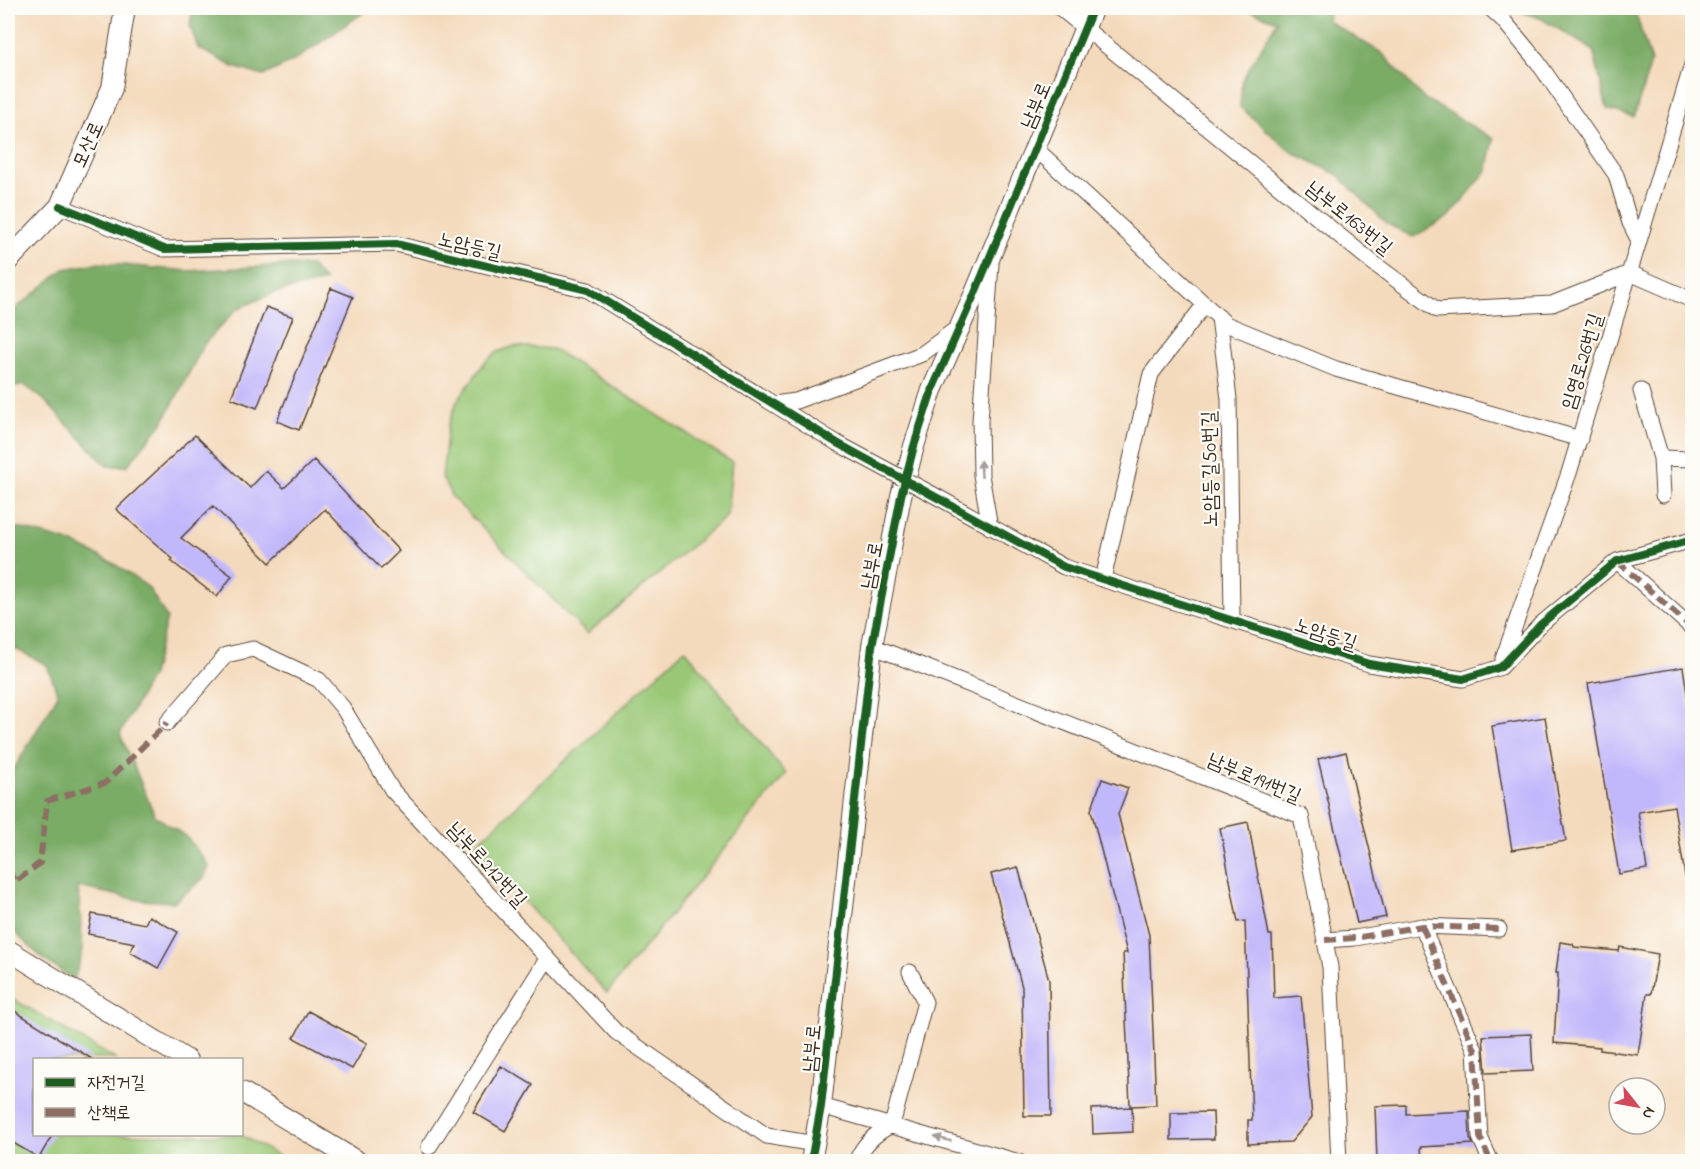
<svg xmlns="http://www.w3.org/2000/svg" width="1700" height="1169" font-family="'Indie Flower','Poor Story',sans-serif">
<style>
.green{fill:#98c775;stroke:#6a784a;stroke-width:1.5}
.forest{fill:#7aac66;stroke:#5a6b42;stroke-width:1.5}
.building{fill:#c1b7fb}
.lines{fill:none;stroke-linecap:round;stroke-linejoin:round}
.minor-casing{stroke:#574436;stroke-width:17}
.tertiary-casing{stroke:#574436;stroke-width:22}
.minor{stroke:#fff;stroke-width:15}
.tertiary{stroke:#fff;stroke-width:20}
.minor-bridge-casing{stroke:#574436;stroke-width:17;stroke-linecap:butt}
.minor-bridge{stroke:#fff;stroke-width:15}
.quiet{stroke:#8d6e63;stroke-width:6;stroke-dasharray:12 6;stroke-linecap:butt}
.cycleway-casing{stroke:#fdfcf7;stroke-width:11}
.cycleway{stroke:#1b5e20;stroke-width:8}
.oneway{fill:#a79f9a}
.labels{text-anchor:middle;stroke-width:4.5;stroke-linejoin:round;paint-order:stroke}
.street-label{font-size:20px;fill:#3b2a1e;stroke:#fdfcf7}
</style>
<rect width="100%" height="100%" fill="#fdfcf7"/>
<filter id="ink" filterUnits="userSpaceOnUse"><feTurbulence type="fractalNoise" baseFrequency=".0167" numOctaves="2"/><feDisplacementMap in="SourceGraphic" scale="12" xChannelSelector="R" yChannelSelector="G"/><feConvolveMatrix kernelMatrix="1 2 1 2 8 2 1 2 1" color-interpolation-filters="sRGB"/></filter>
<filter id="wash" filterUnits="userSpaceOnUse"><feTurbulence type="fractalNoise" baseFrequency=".008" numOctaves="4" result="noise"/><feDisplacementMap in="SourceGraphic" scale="24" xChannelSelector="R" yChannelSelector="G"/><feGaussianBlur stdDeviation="1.35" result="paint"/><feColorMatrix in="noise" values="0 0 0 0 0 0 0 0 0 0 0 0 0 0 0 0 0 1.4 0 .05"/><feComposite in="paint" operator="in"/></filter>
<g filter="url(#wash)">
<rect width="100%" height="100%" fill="#f4dabc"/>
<!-- green -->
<path class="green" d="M 515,346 L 553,349 L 732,462 L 727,516 L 587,634 L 452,497 L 442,477 L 448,426 L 457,401 L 485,362 L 497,352 Z
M 685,649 L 786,774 L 607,993 L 474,846 Z
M 8,996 L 115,1059 L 34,1060 L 34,1134 L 241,1135 L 287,1161 L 8,1161 Z"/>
<!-- forest -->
<path class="forest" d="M 193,8 L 370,8 L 295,60 L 263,76 L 234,67 L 198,48 L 190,26 Z
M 1243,8 L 1330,8 L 1328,21 L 1382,53 L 1423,98 L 1494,139 L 1487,171 L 1449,217 L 1413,237 L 1387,224 L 1338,175 L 1290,151 L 1240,107 L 1242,80 L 1277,21 Z
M 1510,8 L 1634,8 L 1651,62 L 1634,117 L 1607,109 L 1593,50 L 1542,19 Z
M 100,263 L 188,271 L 288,265 L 311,266 L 325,281 L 274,293 L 237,309 L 205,343 L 163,422 L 127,466 L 107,466 L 43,399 L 23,384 L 8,389 L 8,315 L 64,269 Z
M 8,525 L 73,543 L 113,563 L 148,587 L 167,618 L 152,675 L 120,734 L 155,816 L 187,837 L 209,866 L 204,878 L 174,902 L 139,900 L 78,887 L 83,950 L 74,980 L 43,959 L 8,926 L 8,779 L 58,695 L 47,665 L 8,645 Z"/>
<g id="blocks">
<!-- building -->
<path class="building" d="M 331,288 L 353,297 L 299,430 L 277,421 Z
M 266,307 L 293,317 L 257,408 L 231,398 Z
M 195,435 L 250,488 L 266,471 L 284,488 L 314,460 L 399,551 L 381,569 L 325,509 L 270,563 L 213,506 L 181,538 L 232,576 L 217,597 L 171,561 L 173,559 L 116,509 Z
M 1683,667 L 1692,726 L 1692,876 L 1685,876 L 1674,806 L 1638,812 L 1647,869 L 1619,874 L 1588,683 Z
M 1545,717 L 1566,841 L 1512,850 L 1492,726 Z
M 1346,752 L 1386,917 L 1357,923 L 1318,759 Z
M 1102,779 L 1128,788 L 1118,814 L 1149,935 L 1156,1105 L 1130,1106 L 1123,953 L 1127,953 L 1091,810 Z
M 1248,822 L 1269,935 L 1272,935 L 1274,998 L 1301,996 L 1312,1117 L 1291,1142 L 1248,1144 L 1248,1120 L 1252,1120 L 1245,921 L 1238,922 L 1220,828 Z
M 1018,867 L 1049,980 L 1051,1116 L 1024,1116 L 1022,987 L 991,874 Z
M 92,914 L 145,924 L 149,916 L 178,932 L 158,968 L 130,952 L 135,943 L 88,934 Z
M 1560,942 L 1573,944 L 1574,947 L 1619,951 L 1620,947 L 1658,954 L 1651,994 L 1647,994 L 1638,1055 L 1600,1050 L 1600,1047 L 1554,1043 L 1558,973 L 1556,973 Z
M 8,1007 L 92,1059 L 34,1059 L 34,1134 L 53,1134 L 39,1158 L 8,1140 Z
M 308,1011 L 367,1043 L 352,1069 L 294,1038 Z
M 1531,1034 L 1533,1071 L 1486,1073 L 1483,1036 Z
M 501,1066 L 533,1085 L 505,1131 L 473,1112 Z
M 1406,1105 L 1406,1114 L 1469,1111 L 1470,1138 L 1473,1144 L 1421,1147 L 1422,1161 L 1377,1161 L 1375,1106 Z
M 1132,1107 L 1133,1132 L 1093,1134 L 1092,1109 Z
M 1213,1112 L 1214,1139 L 1171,1140 L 1171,1113 Z"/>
</g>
</g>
<g filter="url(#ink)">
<use href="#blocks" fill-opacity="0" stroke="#574436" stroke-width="1.5"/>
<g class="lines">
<defs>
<path id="minor" d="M 1060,8 L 1372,262 L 1437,310 L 1552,304 L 1630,273 L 1692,300
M 1490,8 L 1503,20 L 1537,61 L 1616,175 L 1630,223 L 1639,241
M 1035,148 L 1226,324 L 1336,369 L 1580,439
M 60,206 L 164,249 L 396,244 L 588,290 L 837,443
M 1219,317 L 1229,399 L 1232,620
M 1641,391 L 1661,458 L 1692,459
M 774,404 L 796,401 L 922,354 L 960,326
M 1661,458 L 1663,495
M 932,494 L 1064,567 L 1369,664 L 1463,679 L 1501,667 L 1541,624 L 1617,561 L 1692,540
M 990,527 L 981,475 L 980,421 L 991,264
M 1617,561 L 1692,628
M 1103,579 L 1151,374 L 1205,304
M 872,646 L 1301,816 L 1330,967 L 1339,1162
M 1503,659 L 1569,473 L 1692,65
M 167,723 L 226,655 L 253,649 L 319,680 L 343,708 L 392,790 L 616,1032 L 767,1136 L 815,1144
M 1422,926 L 1475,1050 L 1480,1137 L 1491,1162
M 1325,940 L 1355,938 L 1422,926 L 1499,929
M 821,1106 L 1019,1162
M 429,1147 L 547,959
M 856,1162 C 863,1144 875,1133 892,1125 L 925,1002 L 910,972"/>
<path id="tertiary" d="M 8,261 L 60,206 L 112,88 L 125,8
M 8,950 L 187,1060
M 242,1092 L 358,1162
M 811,1162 L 821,1106 L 872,646 L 901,496 L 914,446 L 932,390 L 975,293 L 1093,8"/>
</defs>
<!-- minor casing -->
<use href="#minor" class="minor-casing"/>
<!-- tertiary casing -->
<use href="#tertiary" class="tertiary-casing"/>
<!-- minor -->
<use href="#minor" class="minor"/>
<!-- tertiary -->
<use href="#tertiary" class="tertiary"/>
<defs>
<path id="minor-bridge" d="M 837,443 L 932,494"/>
</defs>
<!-- minor-bridge casing -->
<use href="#minor-bridge" class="minor-bridge-casing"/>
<!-- minor-bridge -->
<use href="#minor-bridge" class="minor-bridge"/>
<!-- quiet -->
<path class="quiet" d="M 1617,561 L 1692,628
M 8,869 L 15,882 L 40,863 L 47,801 L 105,783 L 167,723
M 1422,926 L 1475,1050 L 1480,1137 L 1491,1162
M 1325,940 L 1355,938 L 1422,926 L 1499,929"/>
<defs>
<path id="cycleway" d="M 60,206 L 164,249 L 396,244 L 588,290 L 837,443 L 1064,567 L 1369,664 L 1463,679 L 1501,667 L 1541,624 L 1617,561 L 1692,540
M 811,1162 L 821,1106 L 872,646 L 901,496 L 914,446 L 932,390 L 975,293 L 1093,8"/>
</defs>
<!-- cycleway casing -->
<use href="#cycleway" class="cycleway-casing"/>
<!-- cycleway -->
<use href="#cycleway" class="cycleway"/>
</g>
<!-- one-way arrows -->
<defs><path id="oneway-solid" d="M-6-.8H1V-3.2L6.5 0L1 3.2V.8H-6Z" transform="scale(1.5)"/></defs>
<g class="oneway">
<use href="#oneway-solid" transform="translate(981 469) rotate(-94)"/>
<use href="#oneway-solid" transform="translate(943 1139) rotate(-164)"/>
</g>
</g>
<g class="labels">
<!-- street labels -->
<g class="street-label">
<text transform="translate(1035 105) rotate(-67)" y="7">남부로</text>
<text transform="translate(87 144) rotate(-66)" y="7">모산로</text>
<text transform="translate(1350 217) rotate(39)" y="7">남부로163번길</text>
<text transform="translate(470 245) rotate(13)" y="7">노암등길</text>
<text transform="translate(1581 361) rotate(-73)" y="7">임영로26번길</text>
<text transform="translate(1209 469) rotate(-91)" y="7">노암등길50번길</text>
<text transform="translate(871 565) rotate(-79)" y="7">남부로</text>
<text transform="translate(1326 633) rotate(18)" y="7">노암등길</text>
<text transform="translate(1255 777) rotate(23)" y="7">남부로191번길</text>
<text transform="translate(488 864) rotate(48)" y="7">남부로212번길</text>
<text transform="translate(811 1048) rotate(-84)" y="7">남부로</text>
</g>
</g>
<!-- margin -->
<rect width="1700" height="1169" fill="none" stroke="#fdfcf7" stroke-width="30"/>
<!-- legend -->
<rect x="33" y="1058" width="210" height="78" fill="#fdfcf7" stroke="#afa8a0" stroke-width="1.5"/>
<rect x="45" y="1078" width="30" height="9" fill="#1b5e20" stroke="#afa8a0" stroke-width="1.5"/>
<text x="87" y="1088" font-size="18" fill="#3b2a1e">자전거길</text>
<rect x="45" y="1108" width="30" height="9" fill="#8d6e63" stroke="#afa8a0" stroke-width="1.5"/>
<text x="87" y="1118" font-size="18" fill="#3b2a1e">산책로</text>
<!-- north arrow -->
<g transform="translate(1637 1106) rotate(121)"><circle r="28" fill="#fdfcf7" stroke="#afa8a0" stroke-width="1.5"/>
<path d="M0-4.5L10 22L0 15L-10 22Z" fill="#d1495b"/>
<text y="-9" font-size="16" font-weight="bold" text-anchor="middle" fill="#3b2a1e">N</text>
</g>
</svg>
